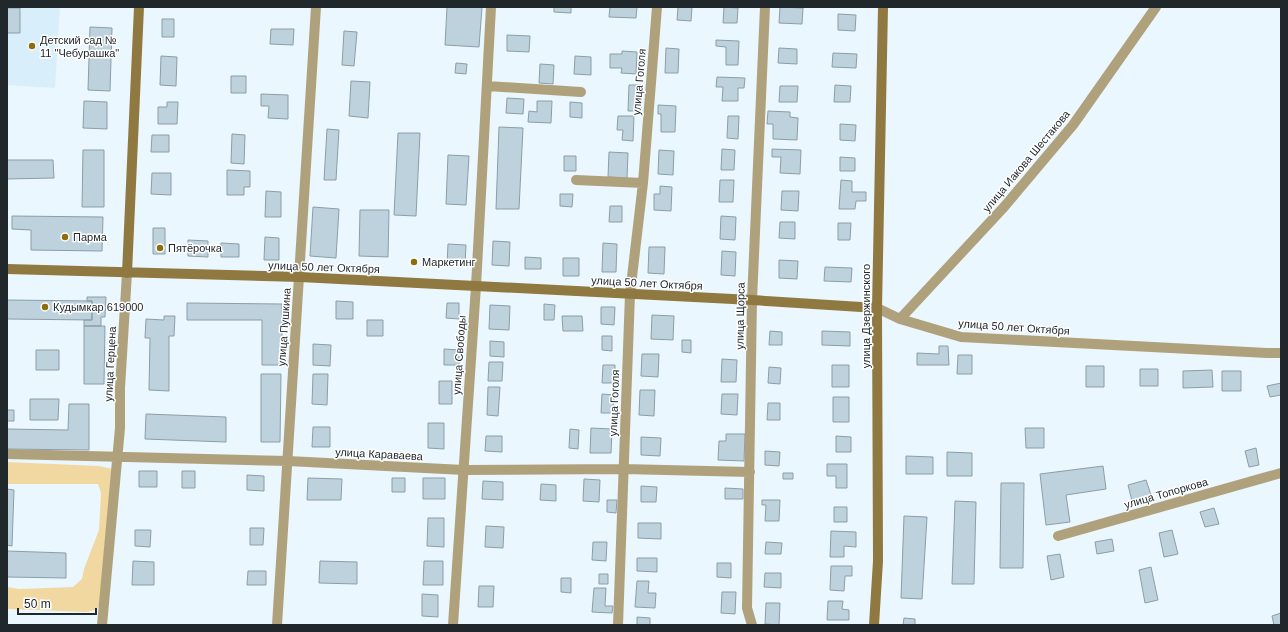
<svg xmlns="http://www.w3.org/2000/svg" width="1288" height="632" font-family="Helvetica,sans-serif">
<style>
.built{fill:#d8eefb}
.green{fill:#f0d8a0}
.building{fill:#bed2dd;stroke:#8b9ea8}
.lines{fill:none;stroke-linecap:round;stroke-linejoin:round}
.street{stroke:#b0a17d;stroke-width:10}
.secondary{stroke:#8f7941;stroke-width:10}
.poi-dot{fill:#8c6d10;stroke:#fff;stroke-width:1.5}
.labels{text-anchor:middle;stroke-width:3;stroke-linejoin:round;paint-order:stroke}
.poi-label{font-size:11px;fill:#21282c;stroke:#fff;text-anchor:start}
.street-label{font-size:11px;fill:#21282c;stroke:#fff}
</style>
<rect width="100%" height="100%" fill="#ebf7fe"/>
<!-- built -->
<path class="built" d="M 7,7 L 60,7 L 55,88 L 7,85 Z"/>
<!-- green -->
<path class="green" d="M 7,462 L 99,466 L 113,469 L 102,602 L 96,610 L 86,612 L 7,609 L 7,587 L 19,589 L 73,587 L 82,579 L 84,569 L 99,530 L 101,493 L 98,484 L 7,484 Z"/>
<!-- building -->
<path class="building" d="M 447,7 L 482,7 L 479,47 L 445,45 Z
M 554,7 L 571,7 L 571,13 L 554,12 Z
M 610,7 L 637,7 L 636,18 L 609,17 Z
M 678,7 L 692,7 L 691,21 L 677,20 Z
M 724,7 L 738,8 L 737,23 L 723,23 Z
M 780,7 L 803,8 L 802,24 L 779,23 Z
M 7,8 L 20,8 L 20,33 L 7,33 Z
M 838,14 L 856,15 L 855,31 L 838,30 Z
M 162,19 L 174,19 L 174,37 L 162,37 Z
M 90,27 L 112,28 L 110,91 L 88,90 Z
M 271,29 L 294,29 L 293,45 L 270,44 Z
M 344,31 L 357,32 L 354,66 L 342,65 Z
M 507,35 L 530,36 L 529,52 L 507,51 Z
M 716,40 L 739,41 L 738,65 L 726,65 L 726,47 L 716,46 Z
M 666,48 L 679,49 L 678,73 L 665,73 Z
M 779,48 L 797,49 L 797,64 L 778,63 Z
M 622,51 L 637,52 L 636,74 L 621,73 L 622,68 L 610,68 L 610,54 L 622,54 Z
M 833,53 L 857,54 L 856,68 L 832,67 Z
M 161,56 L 177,57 L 176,86 L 160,85 Z
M 575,56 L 591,57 L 591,75 L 574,74 Z
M 456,63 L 467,64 L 466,74 L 455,73 Z
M 540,64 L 554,65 L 553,84 L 539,83 Z
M 231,76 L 246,76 L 246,93 L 231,93 Z
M 717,77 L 745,78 L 744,88 L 738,88 L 738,101 L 722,101 L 723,87 L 716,87 Z
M 351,81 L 370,82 L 368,118 L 349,116 Z
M 629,85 L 642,85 L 641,111 L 628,111 Z
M 835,85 L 851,86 L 850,102 L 834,102 Z
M 780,86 L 798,86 L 797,102 L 779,102 Z
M 261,94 L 288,95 L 288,119 L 268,118 L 269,106 L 261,106 Z
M 507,98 L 524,99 L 523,114 L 506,113 Z
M 84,101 L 107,102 L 107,129 L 83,128 Z
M 537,101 L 552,101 L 551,123 L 528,122 L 529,111 L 537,112 Z
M 167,102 L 178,102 L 177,124 L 158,124 L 158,107 L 167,107 Z
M 570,102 L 582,103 L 582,118 L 570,117 Z
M 658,105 L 676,106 L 675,132 L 661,132 L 661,114 L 658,114 Z
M 768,111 L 790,112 L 790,117 L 798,118 L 797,140 L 773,139 L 773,124 L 767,124 Z
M 618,116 L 634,116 L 633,141 L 622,140 L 623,130 L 617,130 Z
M 728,116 L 739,116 L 738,139 L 727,138 Z
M 840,124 L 856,125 L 855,141 L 840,140 Z
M 499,127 L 523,128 L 519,209 L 496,209 Z
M 327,129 L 339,130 L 336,180 L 324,180 Z
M 398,133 L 420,133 L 416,216 L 394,215 Z
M 232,134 L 245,135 L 244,164 L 231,163 Z
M 152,135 L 169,135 L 169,152 L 151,152 Z
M 722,149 L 735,150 L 734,170 L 721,170 Z
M 772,149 L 801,150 L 800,174 L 780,173 L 781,157 L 772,157 Z
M 83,150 L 104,150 L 104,207 L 82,207 Z
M 659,150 L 674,151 L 673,175 L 658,174 Z
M 609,152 L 628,153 L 627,178 L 608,177 Z
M 448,155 L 469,156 L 466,205 L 446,204 Z
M 564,156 L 576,156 L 576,171 L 564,171 Z
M 840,157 L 855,158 L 855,171 L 840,171 Z
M 7,160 L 53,160 L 54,178 L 7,179 Z
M 227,170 L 250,171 L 250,187 L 244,187 L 244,195 L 227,195 Z
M 152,173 L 171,173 L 171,195 L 151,194 Z
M 720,180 L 734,180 L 733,202 L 719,202 Z
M 841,180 L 852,181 L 852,192 L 866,192 L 866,201 L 856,201 L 855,209 L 839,209 Z
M 660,186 L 672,187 L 671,211 L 654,210 L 654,194 L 660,194 Z
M 266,191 L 281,192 L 281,217 L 265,217 Z
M 782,191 L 799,191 L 798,211 L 781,210 Z
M 560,194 L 573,194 L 572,207 L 560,206 Z
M 610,206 L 622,206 L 622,222 L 609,222 Z
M 313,207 L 339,209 L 336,258 L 310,256 Z
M 360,210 L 389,210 L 388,257 L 359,256 Z
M 12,216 L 103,217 L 102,251 L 31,250 L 31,230 L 12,229 Z
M 721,216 L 736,217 L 735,240 L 720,239 Z
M 780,222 L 795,222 L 795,239 L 779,238 Z
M 838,223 L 851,223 L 850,240 L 838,240 Z
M 153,228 L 165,228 L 165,254 L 153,254 Z
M 265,237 L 279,238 L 279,260 L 264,260 Z
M 188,240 L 208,241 L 208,257 L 188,256 Z
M 493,241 L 510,242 L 509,266 L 492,265 Z
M 221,243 L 239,244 L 239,257 L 221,257 Z
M 603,243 L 617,244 L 616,272 L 602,272 Z
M 448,244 L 466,245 L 465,265 L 447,264 Z
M 649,247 L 665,247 L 664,274 L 648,273 Z
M 722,251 L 736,252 L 735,276 L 721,275 Z
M 525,257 L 541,258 L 541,269 L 525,269 Z
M 563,258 L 579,258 L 579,276 L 563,276 Z
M 779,260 L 798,261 L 797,279 L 779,278 Z
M 825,267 L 852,268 L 851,282 L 824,281 Z
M 87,297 L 106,297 L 105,317 L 101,317 L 101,326 L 84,326 L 84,320 L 92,320 L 92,301 L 87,301 Z
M 7,300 L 92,301 L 92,320 L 7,319 Z
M 336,301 L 353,302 L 353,319 L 336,319 Z
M 187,303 L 282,304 L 282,365 L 262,365 L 262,320 L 187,320 Z
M 447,303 L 459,303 L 459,319 L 446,318 Z
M 544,304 L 555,305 L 554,320 L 544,320 Z
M 490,305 L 510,306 L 509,330 L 489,329 Z
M 601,307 L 615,307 L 614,325 L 601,324 Z
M 652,315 L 674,316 L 673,340 L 651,339 Z
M 164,316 L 175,316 L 174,336 L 169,336 L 169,391 L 149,390 L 150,338 L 145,338 L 146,319 L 164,320 Z
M 562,316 L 582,316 L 583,331 L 563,331 Z
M 367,320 L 383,320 L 383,336 L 367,336 Z
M 84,326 L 105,326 L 104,384 L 84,384 Z
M 770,331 L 782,332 L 782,345 L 769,345 Z
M 822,331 L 850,332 L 850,346 L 822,345 Z
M 602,336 L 612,336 L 612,351 L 602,350 Z
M 682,340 L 691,340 L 691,353 L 682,352 Z
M 490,341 L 504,342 L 504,357 L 490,356 Z
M 313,344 L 331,345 L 330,366 L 313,365 Z
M 939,346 L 948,346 L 949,365 L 917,365 L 917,353 L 939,354 Z
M 444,349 L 459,350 L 459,365 L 444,365 Z
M 36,350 L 59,350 L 59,370 L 36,370 Z
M 642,354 L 659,354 L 658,377 L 641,376 Z
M 958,355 L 972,355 L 972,374 L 957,374 Z
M 722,359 L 737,360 L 736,382 L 721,382 Z
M 489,362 L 503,362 L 502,381 L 488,381 Z
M 603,365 L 615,365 L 615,383 L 602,383 Z
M 832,365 L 849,365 L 849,387 L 832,387 Z
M 1086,366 L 1104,366 L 1104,387 L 1086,387 Z
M 769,367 L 781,368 L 780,384 L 768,383 Z
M 1140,369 L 1158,369 L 1158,386 L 1140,386 Z
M 1212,370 L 1213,387 L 1183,388 L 1183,371 Z
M 1222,371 L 1241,371 L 1241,391 L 1222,391 Z
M 261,374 L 281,374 L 280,442 L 261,442 Z
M 313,374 L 328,374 L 327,405 L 312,404 Z
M 439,381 L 452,381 L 452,404 L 439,404 Z
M 1281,383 L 1281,395 L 1270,397 L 1267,386 Z
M 488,387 L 500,387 L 498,416 L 487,415 Z
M 640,390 L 655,390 L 654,416 L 639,415 Z
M 602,394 L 614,395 L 613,413 L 601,413 Z
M 722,394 L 738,394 L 737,415 L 721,414 Z
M 833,397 L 849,397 L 849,422 L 833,422 Z
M 30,399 L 59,399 L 58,420 L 30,420 Z
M 768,403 L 780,403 L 780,420 L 767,420 Z
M 69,404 L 89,404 L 89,450 L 7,449 L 7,429 L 68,430 Z
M 7,410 L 14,410 L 14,421 L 7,421 Z
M 146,414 L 226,417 L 226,442 L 145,439 Z
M 428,423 L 444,423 L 444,449 L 428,448 Z
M 313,427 L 330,427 L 330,447 L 312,447 Z
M 591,428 L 612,429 L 611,453 L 590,453 Z
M 1025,428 L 1044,428 L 1044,448 L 1026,448 Z
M 570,429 L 579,430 L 578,449 L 569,448 Z
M 726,434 L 745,434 L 744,461 L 718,460 L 719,441 L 726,441 Z
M 486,436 L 502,436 L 502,452 L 485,451 Z
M 836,436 L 851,437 L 851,452 L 836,452 Z
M 641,437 L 661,438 L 660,456 L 641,455 Z
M 1256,448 L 1259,465 L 1249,467 L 1245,451 Z
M 765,451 L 780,452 L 779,466 L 765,465 Z
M 947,452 L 972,453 L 972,476 L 947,476 Z
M 906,456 L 933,457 L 933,474 L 906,474 Z
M 827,464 L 847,464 L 847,488 L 836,488 L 836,476 L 827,476 Z
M 1103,466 L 1106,489 L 1066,495 L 1070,522 L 1046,525 L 1040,474 Z
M 139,471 L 157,471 L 157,487 L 139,487 Z
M 182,471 L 195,471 L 195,488 L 182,488 Z
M 783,473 L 793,473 L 793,479 L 783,479 Z
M 247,475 L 264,476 L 264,491 L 247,490 Z
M 308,478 L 342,479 L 341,500 L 307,500 Z
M 392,478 L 405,478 L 405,492 L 392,492 Z
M 423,478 L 445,478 L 445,499 L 423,499 Z
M 584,479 L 600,480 L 599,502 L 583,501 Z
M 1146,480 L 1151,495 L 1132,501 L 1128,485 Z
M 483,481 L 503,482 L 503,500 L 482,499 Z
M 1001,483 L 1024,483 L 1023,568 L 1000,568 Z
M 541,484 L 556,485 L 556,501 L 540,500 Z
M 641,486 L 657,487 L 656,502 L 641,502 Z
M 725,488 L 743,489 L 743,499 L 725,499 Z
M 7,489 L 14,490 L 12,546 L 7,545 Z
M 607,500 L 617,500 L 616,513 L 607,512 Z
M 762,500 L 780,500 L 779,521 L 765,521 L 766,505 L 762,505 Z
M 955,501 L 976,502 L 974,584 L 952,584 Z
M 834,507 L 847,507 L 847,522 L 834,522 Z
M 1214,508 L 1219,524 L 1205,527 L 1200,512 Z
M 904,516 L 927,517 L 922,599 L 901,598 Z
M 428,518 L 444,518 L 444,547 L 427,546 Z
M 638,523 L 661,523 L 661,539 L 638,538 Z
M 486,526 L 504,527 L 503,548 L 485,547 Z
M 250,528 L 264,528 L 263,545 L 250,545 Z
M 135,530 L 151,530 L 150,547 L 135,546 Z
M 1172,530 L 1178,554 L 1164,557 L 1159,533 Z
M 831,531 L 856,532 L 856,547 L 844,546 L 844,557 L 830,557 Z
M 1112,539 L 1114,551 L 1097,554 L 1095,542 Z
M 593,542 L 607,542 L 606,561 L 592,560 Z
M 766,542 L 782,543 L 781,554 L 765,554 Z
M 7,551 L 66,553 L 66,578 L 7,577 Z
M 1060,554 L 1064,577 L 1051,580 L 1047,556 Z
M 637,558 L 657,558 L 657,572 L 637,571 Z
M 133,561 L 154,562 L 154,585 L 132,585 Z
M 320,561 L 357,562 L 357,584 L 319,583 Z
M 424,561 L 443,561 L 443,585 L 423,585 Z
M 717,563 L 731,563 L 731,578 L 717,577 Z
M 831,566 L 852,566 L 852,576 L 845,576 L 844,591 L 830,590 Z
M 1151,567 L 1158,600 L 1145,603 L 1139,570 Z
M 248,571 L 266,571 L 266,585 L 247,585 Z
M 765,573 L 781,573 L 781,588 L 764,587 Z
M 599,574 L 608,574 L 608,584 L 599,584 Z
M 561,578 L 571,578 L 571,593 L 561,592 Z
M 637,581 L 649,581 L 648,593 L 656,593 L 655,608 L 635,607 Z
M 479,586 L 494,586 L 493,607 L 478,607 Z
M 594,588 L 606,588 L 605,606 L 613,606 L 612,613 L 592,612 Z
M 722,592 L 736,592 L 735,614 L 721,613 Z
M 422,594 L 438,595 L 438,617 L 422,616 Z
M 828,601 L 843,601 L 842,609 L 849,610 L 849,620 L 827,620 Z
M 766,603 L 780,603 L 779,625 L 765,624 Z
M 1281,613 L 1281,625 L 1274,625 L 1272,616 Z
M 637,617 L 650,618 L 650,625 L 637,625 Z
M 904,618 L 915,619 L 915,625 L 903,625 Z"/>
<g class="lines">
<!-- street -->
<path class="street" d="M 487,86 L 581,92
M 576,180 L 643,183
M 877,308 L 900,319 L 961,337 L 1267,353 L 1281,353
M 900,319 L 1004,207 L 1073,125 L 1156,7
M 7,454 L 288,461 L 464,470 L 623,469 L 750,472
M 1058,536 L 1281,473
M 102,625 L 120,428 L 120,388 L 127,273
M 277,625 L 316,7
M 453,625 L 476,286 L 491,7
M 618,625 L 630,294 L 643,183 L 657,7
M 752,625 L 747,608 L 752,300 L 765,7"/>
<!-- secondary -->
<path class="secondary" d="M 7,269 L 300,277 L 752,300 L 877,308
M 127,273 L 139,7
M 874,625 L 878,561 L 877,308 L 883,7"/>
</g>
<!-- markers -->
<g class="poi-dot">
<circle cx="32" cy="46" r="4"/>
<circle cx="65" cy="237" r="4"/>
<circle cx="160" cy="248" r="4"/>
<circle cx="414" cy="262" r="4"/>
<circle cx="45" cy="307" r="4"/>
</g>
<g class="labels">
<!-- poi labels -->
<g class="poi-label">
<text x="40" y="44">Детский сад №<tspan x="40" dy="13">11 "Чебурашка"</tspan></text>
<text x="73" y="241">Парма</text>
<text x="168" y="252">Пятёрочка</text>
<text x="422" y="266">Маркетинг</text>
<text x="53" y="311">Кудымкар 619000</text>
</g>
<!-- street labels -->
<g class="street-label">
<text transform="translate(639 82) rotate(-85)" y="4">улица Гоголя</text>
<text transform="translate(1026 161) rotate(-50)" y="4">улица Иакова Шестакова</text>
<text transform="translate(324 267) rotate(2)" y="4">улица 50 лет Октября</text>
<text transform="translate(647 283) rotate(3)" y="4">улица 50 лет Октября</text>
<text transform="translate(740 316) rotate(-89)" y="4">улица Щорса</text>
<text transform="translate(866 316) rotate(-90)" y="4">улица Дзержинского</text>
<text transform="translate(284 327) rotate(-86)" y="4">улица Пушкина</text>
<text transform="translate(1014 327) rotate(4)" y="4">улица 50 лет Октября</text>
<text transform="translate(459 355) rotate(-86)" y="4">улица Свободы</text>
<text transform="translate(110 364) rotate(-87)" y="4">улица Герцена</text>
<text transform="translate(614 403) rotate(-88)" y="4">улица Гоголя</text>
<text transform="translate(379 454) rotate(3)" y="4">улица Караваева</text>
<text transform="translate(1166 493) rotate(-16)" y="4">улица Топоркова</text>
</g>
</g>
<!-- border -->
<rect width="1288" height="632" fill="none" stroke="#21282c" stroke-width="16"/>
<!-- scale -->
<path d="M18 608v6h78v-6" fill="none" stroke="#21282c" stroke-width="2"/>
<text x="24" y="608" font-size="12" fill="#21282c" stroke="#ffffff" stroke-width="3" paint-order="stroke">50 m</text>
</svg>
